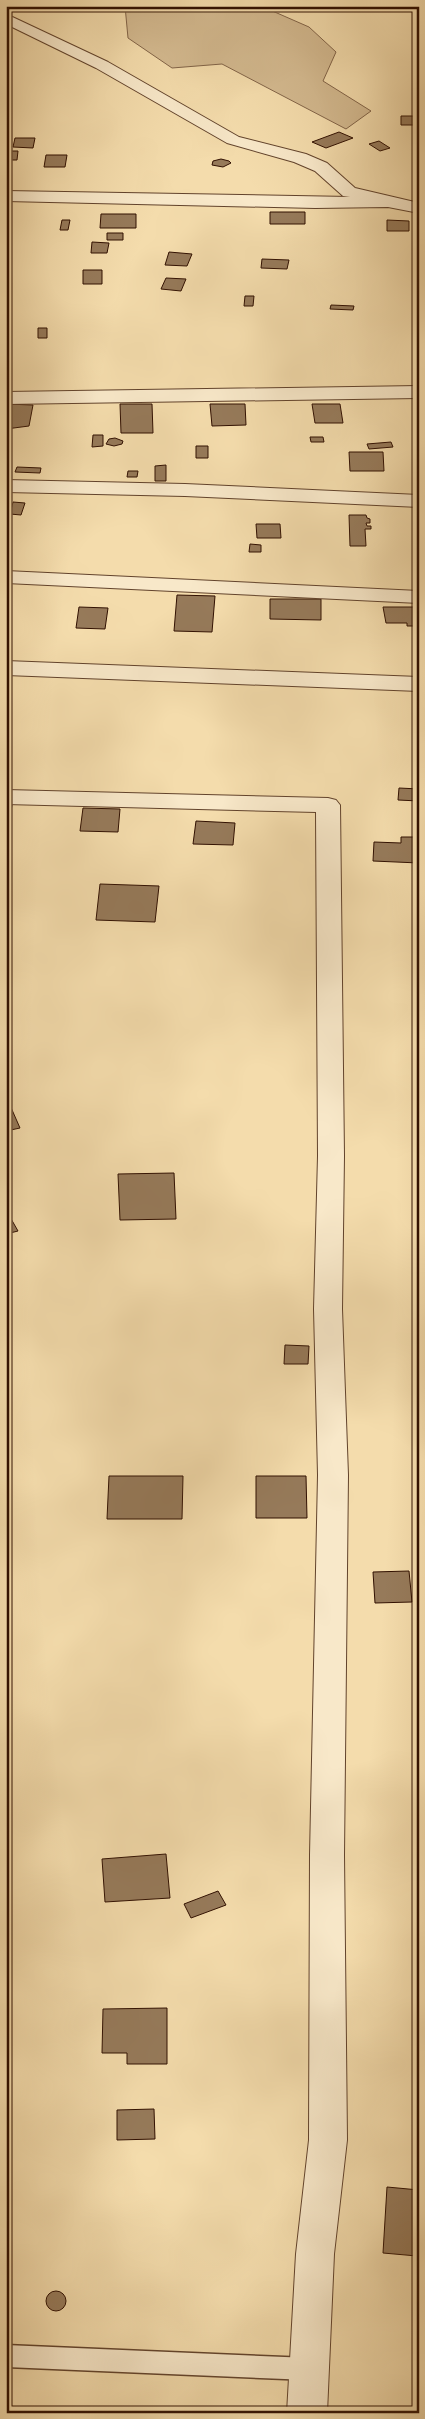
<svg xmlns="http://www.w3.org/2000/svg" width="425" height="2419" font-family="Cardo,serif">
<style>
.green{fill:#d3b98f;stroke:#826448}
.building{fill:#967a5a;stroke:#311001}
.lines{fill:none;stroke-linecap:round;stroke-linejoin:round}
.service-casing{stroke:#62432c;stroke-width:3}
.minor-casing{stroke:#62432c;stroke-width:2}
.service{fill:#f8e8c9;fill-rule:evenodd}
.minor{fill:#f8e8c9;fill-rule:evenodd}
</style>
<rect width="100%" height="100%" fill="#f4dcac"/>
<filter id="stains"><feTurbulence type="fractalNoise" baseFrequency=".004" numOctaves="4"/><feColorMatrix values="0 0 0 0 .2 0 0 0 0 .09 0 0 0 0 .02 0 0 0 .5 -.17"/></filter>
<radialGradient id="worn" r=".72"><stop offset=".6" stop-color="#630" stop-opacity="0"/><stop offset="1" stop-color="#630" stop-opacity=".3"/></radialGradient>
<!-- green -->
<path class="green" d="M 125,6 L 261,6 L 309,27 L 336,52 L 323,81 L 371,111 L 346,129 L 222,64 L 172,68 L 128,38 Z"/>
<!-- building -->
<path class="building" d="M 401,116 L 419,116 L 419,125 L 401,125 Z
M 339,132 L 353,138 L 326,148 L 312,142 Z
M 15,138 L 35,138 L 33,148 L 13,147 Z
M 379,141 L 390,148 L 380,151 L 369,144 Z
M 6,151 L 18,151 L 17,160 L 6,160 Z
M 46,155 L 67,155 L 65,167 L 44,167 Z
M 221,159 L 229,161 L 231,163 L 223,167 L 212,165 L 213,161 Z
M 270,212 L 305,212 L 305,224 L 270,224 Z
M 101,214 L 136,214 L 136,228 L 100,228 Z
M 62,220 L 70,220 L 68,230 L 60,230 Z
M 387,220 L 409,221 L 409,231 L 387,231 Z
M 107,233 L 123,233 L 123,240 L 107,240 Z
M 92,242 L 109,243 L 107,253 L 91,253 Z
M 169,252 L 192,254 L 187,266 L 165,265 Z
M 262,259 L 289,260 L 287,269 L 261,268 Z
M 83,270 L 102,270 L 102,284 L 83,284 Z
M 166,278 L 186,279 L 181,291 L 161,289 Z
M 245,296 L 254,296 L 253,306 L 244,306 Z
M 331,305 L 354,306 L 353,310 L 330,309 Z
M 38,328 L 47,328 L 47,338 L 38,338 Z
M 6,404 L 33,405 L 29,426 L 6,429 Z
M 120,404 L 152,404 L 153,433 L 121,433 Z
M 210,404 L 245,404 L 246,425 L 212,426 Z
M 312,404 L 340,404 L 343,423 L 315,423 Z
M 93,435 L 103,435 L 103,446 L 92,447 Z
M 310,437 L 323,437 L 324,442 L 311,442 Z
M 115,438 L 123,441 L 122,444 L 114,446 L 106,444 L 109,439 Z
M 391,442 L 393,447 L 369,449 L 367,444 Z
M 196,446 L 208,446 L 208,458 L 196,458 Z
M 349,452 L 383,452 L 384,471 L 350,471 Z
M 166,465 L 166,481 L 155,481 L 155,466 Z
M 17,467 L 41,468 L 40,473 L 15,472 Z
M 128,471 L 138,471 L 137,477 L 127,477 Z
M 13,502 L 25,503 L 21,515 L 10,514 Z
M 349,515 L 366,515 L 367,518 L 370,519 L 370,523 L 366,523 L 367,526 L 371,526 L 371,529 L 365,529 L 366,546 L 350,546 Z
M 256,524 L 280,524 L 281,538 L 257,538 Z
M 250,544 L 261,545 L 261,552 L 249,552 Z
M 177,595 L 215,596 L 212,632 L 174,631 Z
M 270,599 L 321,599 L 321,620 L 270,619 Z
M 79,607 L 108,608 L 105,629 L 76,628 Z
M 383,607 L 419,607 L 419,626 L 407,626 L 407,623 L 386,623 Z
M 399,788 L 419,789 L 419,801 L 398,800 Z
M 6,805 L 12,805 L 6,838 Z
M 83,808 L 120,809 L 118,832 L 80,831 Z
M 196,821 L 235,823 L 233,845 L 193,844 Z
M 401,837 L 419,837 L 419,863 L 373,861 L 374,842 L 401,843 Z
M 100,884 L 159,886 L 155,922 L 96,920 Z
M 9,1103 L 20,1128 L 6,1131 L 6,1104 Z
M 174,1173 L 176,1219 L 120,1220 L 118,1174 Z
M 6,1210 L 18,1231 L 6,1234 Z
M 415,1258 L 419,1258 L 419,1295 L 415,1295 Z
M 285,1345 L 309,1346 L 308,1364 L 284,1364 Z
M 109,1476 L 183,1476 L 182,1519 L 107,1519 Z
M 256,1476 L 306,1476 L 307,1518 L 256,1518 Z
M 409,1571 L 412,1602 L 375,1603 L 373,1572 Z
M 166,1854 L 170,1898 L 105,1902 L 102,1859 Z
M 218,1891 L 226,1905 L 191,1918 L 184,1904 Z
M 167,2008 L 167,2064 L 127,2064 L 127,2053 L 102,2053 L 103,2009 Z
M 154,2109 L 155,2139 L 117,2140 L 117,2110 Z
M 387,2187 L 419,2190 L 417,2256 L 383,2253 Z
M46 2301a10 10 0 1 1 20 0a10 10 0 1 1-20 0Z"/>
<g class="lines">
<defs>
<path id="service" d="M 6,2345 L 309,2358 L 317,2361 L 321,2369 L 317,2377 L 309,2380 L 6,2367 Z"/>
<path id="minor" d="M 6,14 L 108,62 L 239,137 L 306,154 L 327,163 L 355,188 L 419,203 L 419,213 L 388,207 L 315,208 L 6,201 L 6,191 L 350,197 L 343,196 L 315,171 L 294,162 L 227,143 L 96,68 L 6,24 Z
M 419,386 L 419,398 L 6,404 L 6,392 Z
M 6,480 L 185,484 L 419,495 L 419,507 L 185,496 L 6,492 Z
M 6,571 L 419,591 L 419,603 L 6,583 Z
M 6,661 L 419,677 L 419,691 L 6,675 Z
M 6,790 L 328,798 L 336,800 L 340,805 L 344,1156 L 342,1309 L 348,1475 L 344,1855 L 347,2140 L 334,2254 L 327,2413 L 287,2413 L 296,2254 L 309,2140 L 310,1855 L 318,1475 L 314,1309 L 318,1156 L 316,812 L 6,804 Z"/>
</defs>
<!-- service casing -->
<use href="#service" class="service-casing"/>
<!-- minor casing -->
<use href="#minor" class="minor-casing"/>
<!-- service -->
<use href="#service" class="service"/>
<!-- minor -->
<use href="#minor" class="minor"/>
</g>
<!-- margin -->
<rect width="425" height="2419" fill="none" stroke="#f4dcac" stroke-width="25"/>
<rect x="8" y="8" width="410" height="2404" fill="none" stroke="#311001" stroke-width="2.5"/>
<rect x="12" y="12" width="400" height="2394" fill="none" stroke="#311001"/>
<rect width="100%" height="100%" filter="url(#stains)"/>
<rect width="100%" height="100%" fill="url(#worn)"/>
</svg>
